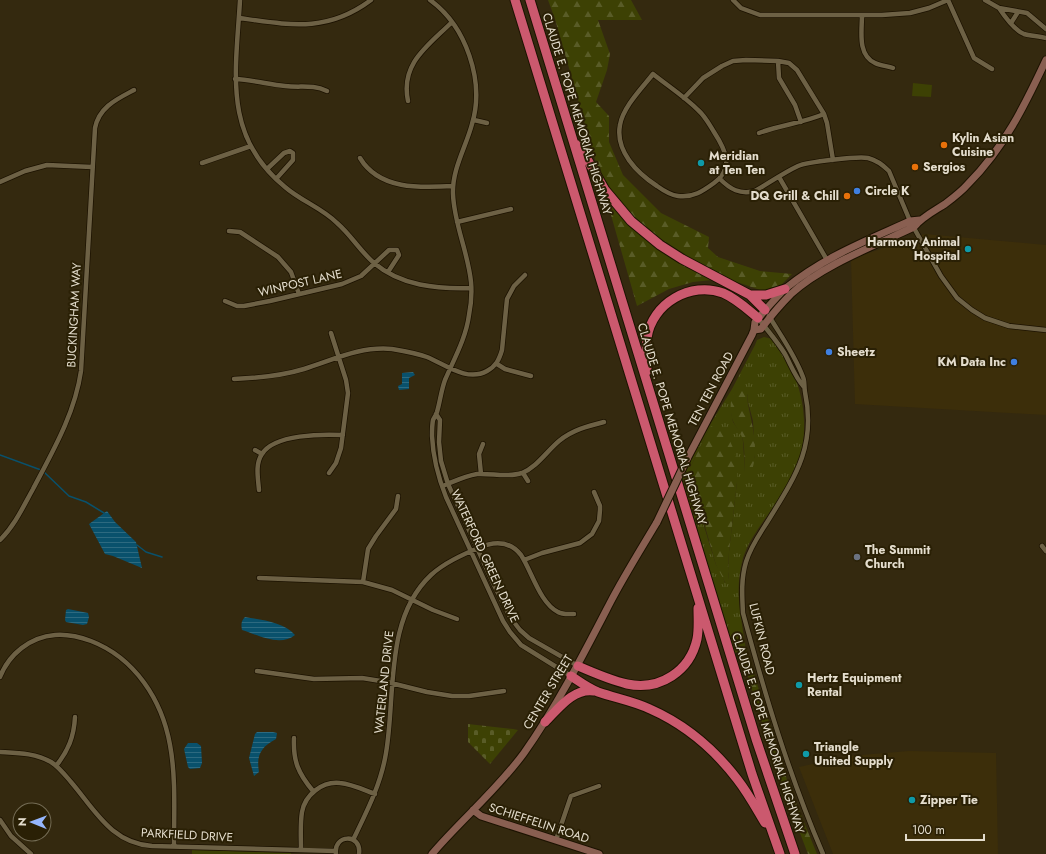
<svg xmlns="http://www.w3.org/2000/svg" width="1046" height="854" font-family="Jost,sans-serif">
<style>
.built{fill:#3c2e0a}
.grass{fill:url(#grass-tufts);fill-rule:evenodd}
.forest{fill:url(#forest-firs)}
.cemetery{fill:url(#cemetery-stones)}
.green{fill:#3d4104}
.water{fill:url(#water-rules)}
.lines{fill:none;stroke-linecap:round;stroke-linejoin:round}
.stream{stroke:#09516c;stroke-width:1.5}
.street-casing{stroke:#1c1200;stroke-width:6}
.secondary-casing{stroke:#1c1200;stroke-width:9}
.highway-casing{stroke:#1c1200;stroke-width:11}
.street{stroke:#6d6145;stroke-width:4.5}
.secondary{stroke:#895f51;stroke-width:7}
.highway{stroke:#cb596e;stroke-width:9}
.secondary-bridge-casing{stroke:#1c1200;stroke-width:9;stroke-linecap:butt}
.secondary-bridge{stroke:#895f51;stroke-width:7}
.food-dot{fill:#e8710a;stroke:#2a2005;stroke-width:1.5}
.culture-dot{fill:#0f9aa8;stroke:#2a2005;stroke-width:1.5}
.shop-dot{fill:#3f7fe0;stroke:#2a2005;stroke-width:1.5}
.worship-dot{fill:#6b7280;stroke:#2a2005;stroke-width:1.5}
.labels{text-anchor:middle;stroke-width:4;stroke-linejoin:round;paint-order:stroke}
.street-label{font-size:12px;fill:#e4ddcd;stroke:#2a2005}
.poi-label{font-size:12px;font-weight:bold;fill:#e4ddcd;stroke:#2a2005;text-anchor:start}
</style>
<defs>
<pattern id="grass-tufts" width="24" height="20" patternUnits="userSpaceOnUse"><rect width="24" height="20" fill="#3d4104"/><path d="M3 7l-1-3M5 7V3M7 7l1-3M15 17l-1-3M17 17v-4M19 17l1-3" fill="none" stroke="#595c27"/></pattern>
<pattern id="forest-firs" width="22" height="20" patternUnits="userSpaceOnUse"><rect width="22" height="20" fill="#3d4104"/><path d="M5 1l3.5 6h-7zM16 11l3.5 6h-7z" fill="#595c27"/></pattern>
<pattern id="cemetery-stones" width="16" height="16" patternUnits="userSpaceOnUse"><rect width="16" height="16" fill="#3d4104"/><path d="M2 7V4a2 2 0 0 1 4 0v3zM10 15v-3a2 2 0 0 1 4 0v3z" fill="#595c27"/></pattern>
<pattern id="water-rules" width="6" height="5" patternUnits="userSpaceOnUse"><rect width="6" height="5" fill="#09516c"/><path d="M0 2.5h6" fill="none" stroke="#2d6a80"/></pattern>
</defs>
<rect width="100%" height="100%" fill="#34290f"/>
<!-- built -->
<path class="built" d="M 925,234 L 1046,245 L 1046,415 L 855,404 L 851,259 Z
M 909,751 L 996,753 L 998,854 L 833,854 L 799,767 L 849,756 Z"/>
<!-- grass -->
<path class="grass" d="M 764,337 L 772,339 L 776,343 C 781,351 787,360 791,369 C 805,396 808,432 799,461 C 795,474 787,487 779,498 C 767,518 750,536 743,558 C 734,592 741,613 745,645 L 743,646 L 743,650 L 735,653 L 682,479 L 703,436 L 732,389 L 755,345 L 757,340 ZM 748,394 L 748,402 L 753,421 L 755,457 L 745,472 L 743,442 L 742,435 L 733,422 L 731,412 ZM 710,427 L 737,482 L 729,552 L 728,571 L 729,580 L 725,583 L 721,572 L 716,565 L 699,510 L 689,470 Z"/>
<!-- forest -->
<path class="forest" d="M 548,0 L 631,0 L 642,20 L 598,20 L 610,54 L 607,70 L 596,102 L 609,116 L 609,142 L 623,175 L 661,213 L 709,237 L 708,248 L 718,257 L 760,271 L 792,274 L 780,286 L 763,291 L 740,283 L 712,280 L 693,282 L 669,289 L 637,306 L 555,19 Z
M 741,387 L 746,389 C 749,395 747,399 748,404 C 752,425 760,452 751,472 L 748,473 L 745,472 C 744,461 745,450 743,440 C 741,433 737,429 734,423 C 730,416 729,400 734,393 C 735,390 738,388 741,387 Z
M 713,426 L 722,430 L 729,439 L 734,450 L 737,465 L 737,482 L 729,552 L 728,571 L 729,580 L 728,583 L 726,584 L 716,565 L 704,523 L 691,492 L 688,477 L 689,470 L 710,427 Z
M 745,645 L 788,783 L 817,854 L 808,854 C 789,805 771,754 756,703 C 751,685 743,665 743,646 Z"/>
<!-- cemetery -->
<path class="cemetery" d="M 468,724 L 513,729 L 518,730 L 490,764 L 468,742 Z"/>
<!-- green -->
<path class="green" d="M 913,83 L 932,85 L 931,97 L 912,96 Z
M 192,850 L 291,853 L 291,854 L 192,854 Z"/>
<!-- water -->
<path class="water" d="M 413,372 L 415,375 L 409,378 L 409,389 L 399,390 L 398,386 L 402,384 L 402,373 Z
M 107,511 L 115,522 L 136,542 L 142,568 L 113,556 L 105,554 L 89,524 Z
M 68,609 L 88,613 L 89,617 L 87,624 L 83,625 L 66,622 L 65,620 L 66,610 Z
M 245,617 C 262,620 284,622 295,635 C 280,647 258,635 242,630 C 241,625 241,621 245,617 Z
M 257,732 L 273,732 L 277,733 L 276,739 C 261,747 256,755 259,772 L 254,776 L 249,758 L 255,734 Z
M 188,743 L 197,743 L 201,746 L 202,763 L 200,768 L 190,769 L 188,767 L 184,749 Z"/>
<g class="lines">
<!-- stream -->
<path class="stream" d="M 0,455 L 41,470
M 44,472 L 69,496 L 86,502 L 104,513
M 137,545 L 146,552 L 162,557"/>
<defs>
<path id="street" d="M 240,0 C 236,71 222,136 285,187 C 301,201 322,208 337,223 C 351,235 360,251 374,263 C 401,286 437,289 471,288
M 430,0 C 466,26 485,81 472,124 C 466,147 452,169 453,194 C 454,224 468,252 471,282 C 472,293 471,305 469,315 C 466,338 454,359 445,380 C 441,391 440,402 437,412 C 436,415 434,418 433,420 C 432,425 432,431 432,436 C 433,457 438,477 446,497 L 503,621 L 510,632 L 521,645 L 571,676
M 733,0 L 741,8 L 760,15 L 882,15 L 910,13 L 929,8 L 948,0
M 948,0 L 974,58 L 992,69
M 985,0 L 999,8 L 1027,13 L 1046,29
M 999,8 C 1005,17 1014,30 1024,34 C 1030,36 1039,36 1046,38
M 862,15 C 862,30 857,55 875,63 C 881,66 888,66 893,68
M 239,18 C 290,25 327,33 371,0
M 1011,23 L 1018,12
M 778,61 L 779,78 L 795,105 L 801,122
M 653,74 C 668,86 685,97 698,110 C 705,116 709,124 714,132 C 725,149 735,168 714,183 C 703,191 693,198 678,196 C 670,195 664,191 657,186 C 637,173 615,151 620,125 C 623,107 642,88 653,74 Z
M 235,79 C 252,80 268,84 285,86 C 301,88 312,84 327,91
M 684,98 L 703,78 L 722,66 L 733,61 L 746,60 L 778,61 L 789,63 L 797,70 L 824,114 L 827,123 L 833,160
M 408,101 C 400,63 429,45 452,22
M 474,120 L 487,123
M 759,133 C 780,125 803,123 824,114
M 360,158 C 379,190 420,188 453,186
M 202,163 L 251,146
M 267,169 L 284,153 L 290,151 L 293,153 L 293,160 L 276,179
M 779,177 L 827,260
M 720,179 C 730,189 740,195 755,191 C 769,183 783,173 798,166 C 807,162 858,156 868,158 C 876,160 883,165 889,171 L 910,221 L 941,276 L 957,298 L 972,310 L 985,318 L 1009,326 L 1046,330
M 0,182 L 25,171 L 47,165 L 92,167
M 457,222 L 511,209
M 229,231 L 240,232 L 278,257 L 291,272 L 299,294
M 225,301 L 237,306 L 244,306 L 270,301 L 342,284 L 361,276 L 389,250 L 397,250 L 399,255 L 388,272
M 769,316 C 781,336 795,355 803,377 C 805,381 804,387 805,392 C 816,444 797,474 771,516 C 762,531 751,545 746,562 C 741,579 742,595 743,613 C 765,695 789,775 823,854
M 758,318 C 767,330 777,341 785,354 C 791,365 795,377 804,387
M 497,364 L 505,369 L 531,376
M 234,379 C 258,378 281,376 304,369 C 333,360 360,346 392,349 C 404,351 416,353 427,357 C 446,365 467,382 487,371 C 496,366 499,360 502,350 L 507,299 L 514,286 L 525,275
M 436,414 L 440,420 L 439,442 L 441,461 L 448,484 L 493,583 L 510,617 L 520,630 L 529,638 L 578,666
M 255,450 L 262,454
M 329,473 L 336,463 L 341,448 L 348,393 L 346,380 L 331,333
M 523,473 L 528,481
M 481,474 L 479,454 L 483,444
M 445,485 C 455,481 465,476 477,474 C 492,473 507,478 522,473 C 537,467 547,451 559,441 C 572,430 588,426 604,422
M 259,490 C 258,478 255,464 262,454 C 274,434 323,434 343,435
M 0,540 C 15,525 23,507 33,489 C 53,451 75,413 81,371 L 95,128 C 99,107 117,99 134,90
M 1042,546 L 1046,551
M 524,560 L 542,553 L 580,543 L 592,534 L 599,521 L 600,510 L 600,506 L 594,492
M 259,578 L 363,582 L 392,590 L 433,610 L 457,619
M 363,582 L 368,549 L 376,536 L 396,509 L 398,496
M 257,671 L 314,679 L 362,678 L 387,682 L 427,692 L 452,696 L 469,696 L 504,691
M 0,677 C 9,654 30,637 55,635 C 67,634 80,637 91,641 C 135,658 162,700 170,745 C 176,777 174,814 174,846
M 294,738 C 293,761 298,773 313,791
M 0,752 C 18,753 35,753 51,762 C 59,767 65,775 71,782 C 95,810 111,843 152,846 L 336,851
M 56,766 C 68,751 74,737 75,717
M 0,820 L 11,836 L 31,854
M 353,840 C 367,811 381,784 386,753 C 396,695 384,619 431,575 C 444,563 462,555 478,548 C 494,541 510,541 521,555 C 532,572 540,603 558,612 C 563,615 569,614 574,614
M 556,840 L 571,796 L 599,786
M 301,849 C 301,837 300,824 302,812 C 305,795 322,781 340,783 C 352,784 364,790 375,794
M 336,854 C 333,834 362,833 359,854"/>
<path id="secondary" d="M 754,330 L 761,329 C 770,317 780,305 791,294 C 821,266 876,245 914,227 C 922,217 934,211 945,204 C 953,198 962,191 968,184 C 1004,148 1025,105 1046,60
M 687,459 L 752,335 L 754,330 L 755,322 C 765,311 775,298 786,288 C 824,257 866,241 910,221 L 920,220
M 473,810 L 481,816 L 599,854
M 432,854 C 461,820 497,790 524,753 C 557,706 583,655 610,603 C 624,576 641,549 657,522"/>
<path id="highway" d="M 515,0 L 752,774 L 780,854
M 530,0 L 756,739 L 795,854
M 579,145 L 605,190 L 631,221 L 660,245 L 682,259 L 750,295 L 765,310
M 750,295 L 766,295 L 785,289
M 647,371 C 647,360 645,349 647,338 C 652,303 691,281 723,293 C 737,299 747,309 758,318
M 578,666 C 594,673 610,680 627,684 C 660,691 690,671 697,639 C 699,629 698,618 698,608
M 571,676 C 580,682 588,688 598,692 C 615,698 633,701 650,709 C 684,724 714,749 737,779 C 748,793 756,808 765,823
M 545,722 C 559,708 573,688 594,691"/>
</defs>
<!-- street casing -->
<use href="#street" class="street-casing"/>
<!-- secondary casing -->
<use href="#secondary" class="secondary-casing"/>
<!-- highway casing -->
<use href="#highway" class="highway-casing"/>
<!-- street -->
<use href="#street" class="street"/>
<!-- secondary -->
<use href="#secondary" class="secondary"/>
<!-- highway -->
<use href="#highway" class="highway"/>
<defs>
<path id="secondary-bridge" d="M 657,522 L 687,459"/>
</defs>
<!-- secondary-bridge casing -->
<use href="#secondary-bridge" class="secondary-bridge-casing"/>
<!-- secondary-bridge -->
<use href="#secondary-bridge" class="secondary-bridge"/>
</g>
<!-- markers -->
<g class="food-dot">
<circle cx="944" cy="145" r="4"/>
<circle cx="915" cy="167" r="4"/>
<circle cx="847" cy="196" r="4"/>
</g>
<g class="culture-dot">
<circle cx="701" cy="163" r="4"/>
<circle cx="968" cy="249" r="4"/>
<circle cx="799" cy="685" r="4"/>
<circle cx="806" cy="754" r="4"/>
<circle cx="912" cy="800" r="4"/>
</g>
<g class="shop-dot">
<circle cx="857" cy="191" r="4"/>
<circle cx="829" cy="352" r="4"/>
<circle cx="1014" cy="362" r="4"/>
</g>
<circle class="worship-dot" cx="857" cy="557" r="4"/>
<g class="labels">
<!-- street labels -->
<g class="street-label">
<text transform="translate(577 114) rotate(73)" y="4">CLAUDE E. POPE MEMORIAL HIGHWAY</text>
<text transform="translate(300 283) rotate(-13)" y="4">WINPOST LANE</text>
<text transform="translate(74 315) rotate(-87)" y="4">BUCKINGHAM WAY</text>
<text transform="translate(711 389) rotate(-62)" y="4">TEN TEN ROAD</text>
<text transform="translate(672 424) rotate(73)" y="4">CLAUDE E. POPE MEMORIAL HIGHWAY</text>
<text transform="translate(485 556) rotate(65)" y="4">WATERFORD GREEN DRIVE</text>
<text transform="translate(762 639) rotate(76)" y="4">LUFKIN ROAD</text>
<text transform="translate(384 682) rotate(-84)" y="4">WATERLAND DRIVE</text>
<text transform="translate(548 692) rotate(-59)" y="4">CENTER STREET</text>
<text transform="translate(768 733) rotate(72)" y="4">CLAUDE E. POPE MEMORIAL HIGHWAY</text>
<text transform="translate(539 823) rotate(18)" y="4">SCHIEFFELIN ROAD</text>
<text transform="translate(187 835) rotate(3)" y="4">PARKFIELD DRIVE</text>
</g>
<!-- poi labels -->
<g class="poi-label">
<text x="952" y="142">Kylin Asian<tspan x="952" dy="14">Cuisine</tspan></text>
<text x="709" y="160">Meridian<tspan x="709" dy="14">at Ten Ten</tspan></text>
<text x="923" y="171">Sergios</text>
<text x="865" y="195">Circle K</text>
<text x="839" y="200" text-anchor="end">DQ Grill &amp; Chill</text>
<text x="960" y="246" text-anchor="end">Harmony Animal<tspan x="960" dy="14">Hospital</tspan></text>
<text x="837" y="356">Sheetz</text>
<text x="1006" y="366" text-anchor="end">KM Data Inc</text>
<text x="865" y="554">The Summit<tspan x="865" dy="14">Church</tspan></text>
<text x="807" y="682">Hertz Equipment<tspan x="807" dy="14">Rental</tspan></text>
<text x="814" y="751">Triangle<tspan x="814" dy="14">United Supply</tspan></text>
<text x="920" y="804">Zipper Tie</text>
</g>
</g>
<!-- north arrow -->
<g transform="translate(32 822) rotate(271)"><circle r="19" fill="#2a2005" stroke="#746c55"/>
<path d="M0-3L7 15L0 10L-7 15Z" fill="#95b6fd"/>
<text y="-6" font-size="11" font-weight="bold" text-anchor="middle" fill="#e4ddcd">N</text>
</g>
<!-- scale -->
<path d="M906 834v6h78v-6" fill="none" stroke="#e4ddcd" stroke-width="2"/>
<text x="912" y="834" font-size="12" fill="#e4ddcd" stroke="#2a2005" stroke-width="3" paint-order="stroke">100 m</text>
</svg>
